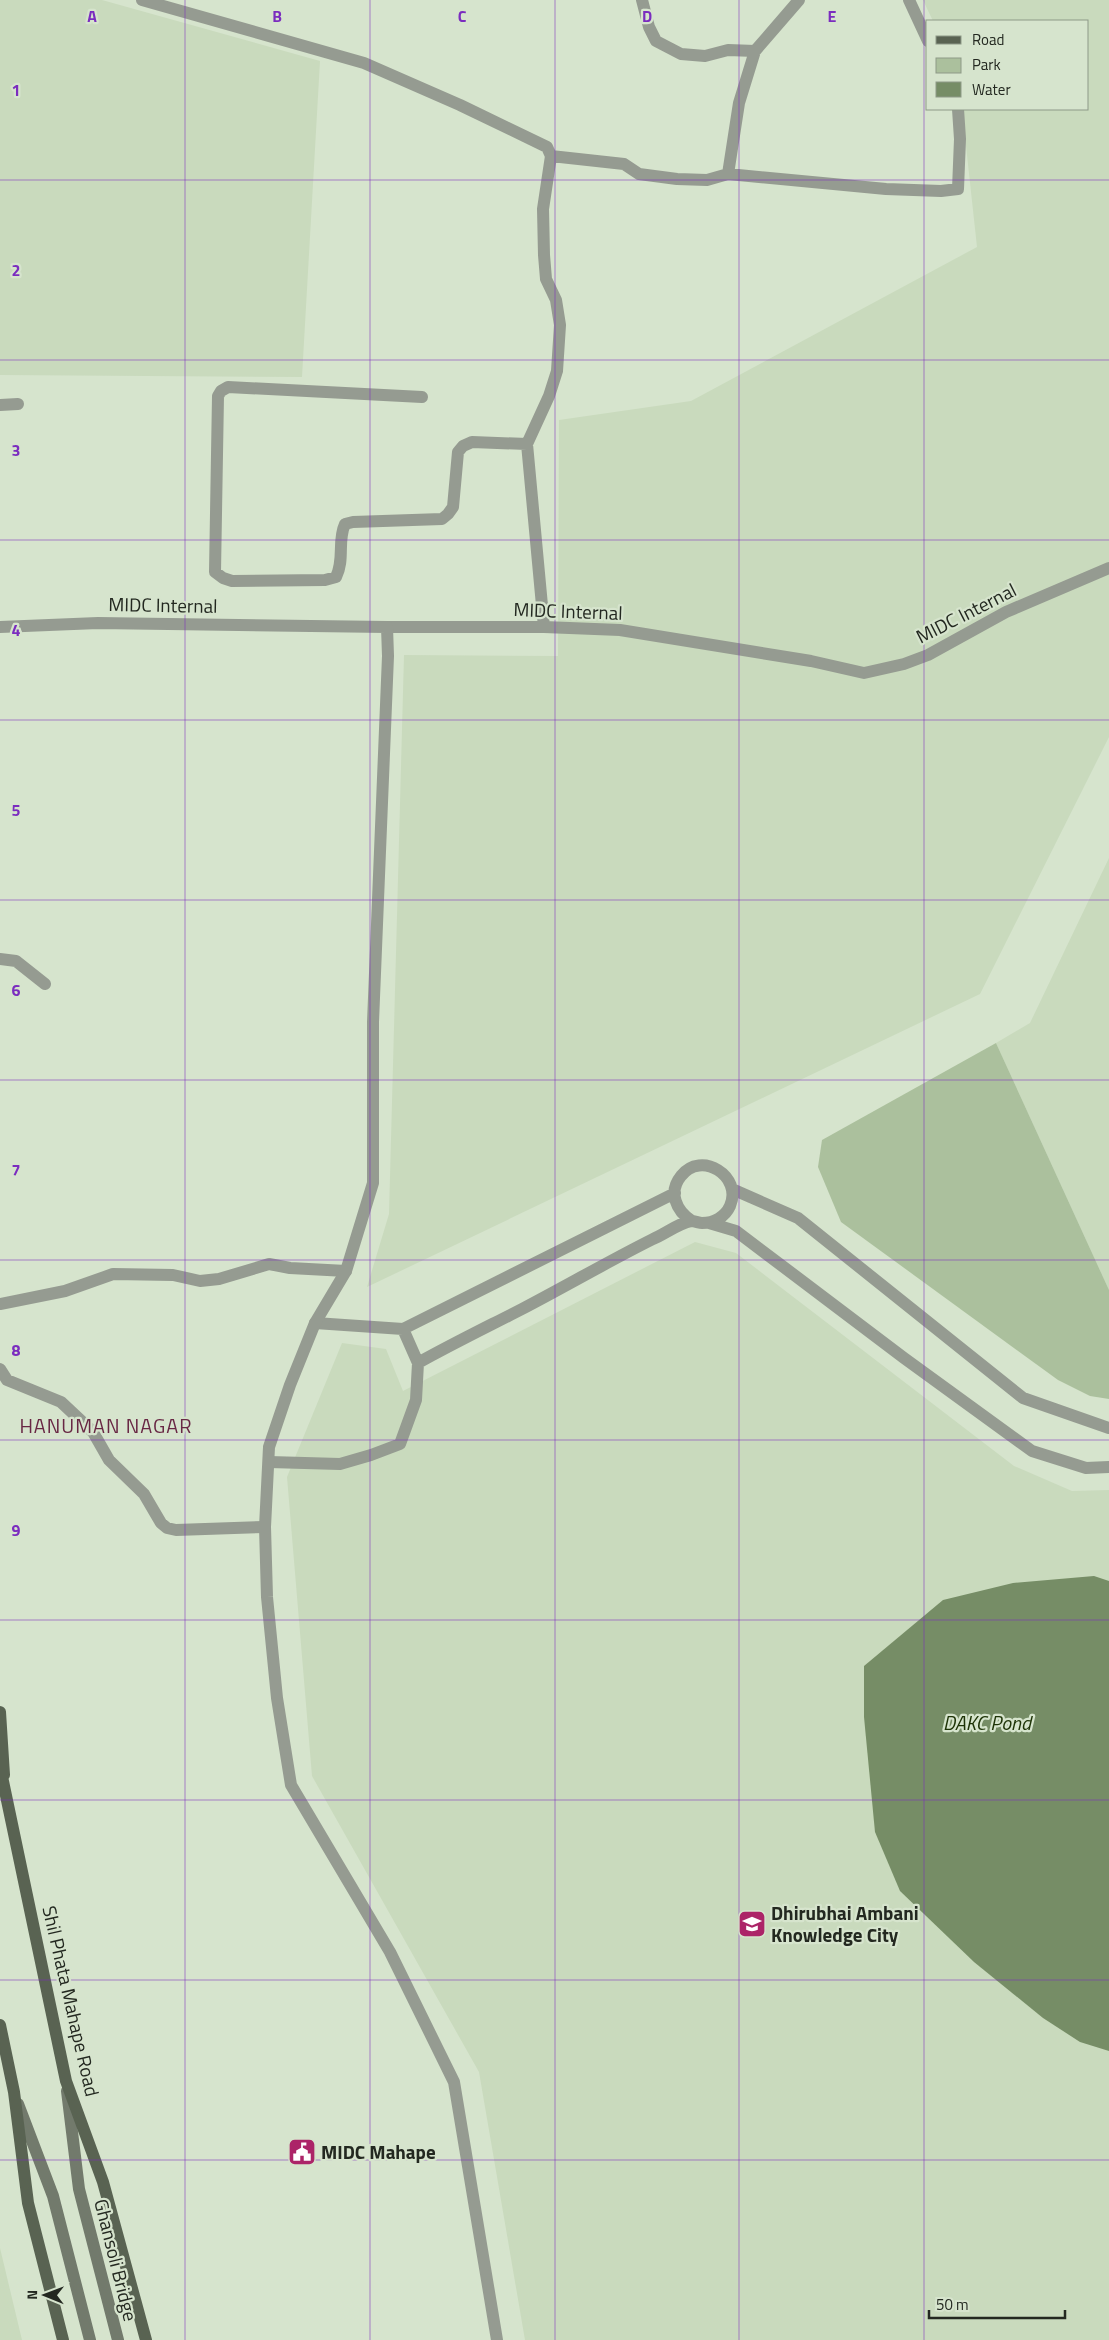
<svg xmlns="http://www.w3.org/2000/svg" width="1109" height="2340" font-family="'Titillium Web',sans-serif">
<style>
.built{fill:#c9dabd}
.green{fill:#abc09d}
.water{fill:#768d66}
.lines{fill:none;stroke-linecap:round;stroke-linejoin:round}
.minor{stroke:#959b91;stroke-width:12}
.tertiary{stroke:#959b91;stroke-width:12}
.secondary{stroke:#727a6c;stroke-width:12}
.primary{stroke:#596352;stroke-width:12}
.grid{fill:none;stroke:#7b2cbf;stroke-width:1;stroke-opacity:0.55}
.labels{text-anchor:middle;stroke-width:4.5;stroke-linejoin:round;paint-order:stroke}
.street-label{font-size:19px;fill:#232820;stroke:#d6e4cd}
.poi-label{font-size:19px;font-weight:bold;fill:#232820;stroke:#d6e4cd;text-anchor:start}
.neighbourhood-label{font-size:20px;letter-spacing:1px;fill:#682744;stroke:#d6e4cd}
.water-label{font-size:20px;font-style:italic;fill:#1d3306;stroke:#d6e4cd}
.grid-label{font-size:16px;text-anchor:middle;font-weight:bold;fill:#7b2cbf;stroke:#d6e4cd;stroke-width:4.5;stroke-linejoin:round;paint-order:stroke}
</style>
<rect width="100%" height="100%" fill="#d6e4cd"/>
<!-- built -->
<path class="built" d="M 0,0 L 102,0 L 320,61 L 302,377 L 0,375 Z
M 923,0 L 1109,0 L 1109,737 L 980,994 L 367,1287 L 389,1214 L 404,655 L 558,656 L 559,420 L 691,401 L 977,247 L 962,109 L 1088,109 L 1088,21 L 933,21 Z
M 1109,858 L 1109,1290 L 996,1043 L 1030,1023 Z
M 695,1242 L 736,1253 L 1014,1466 L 1072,1491 L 1109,1490 L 1109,2340 L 525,2340 L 479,2072 L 312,1776 L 287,1477 L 342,1343 L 386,1349 L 403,1391 Z
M 0,2248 L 22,2340 L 0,2340 Z"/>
<!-- green -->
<path class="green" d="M 996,1043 L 1109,1290 L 1109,1399 L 1090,1396 L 1058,1380 L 841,1222 L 818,1167 L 822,1140 Z"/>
<!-- water -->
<path class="water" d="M 1094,1576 L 1109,1581 L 1109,2051 L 1080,2042 L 1043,2018 L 974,1962 L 900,1891 L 875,1832 L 864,1717 L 864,1666 L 943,1600 L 1013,1583 Z"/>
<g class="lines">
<!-- minor -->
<path class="minor" d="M 142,0 L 364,63 L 460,105 L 547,147 L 551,156 L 543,209 L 544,255 L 546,279 L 556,300 L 560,325 L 557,371 L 549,396 L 527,444 L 544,627
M 642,0 L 649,27 L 656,41 L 681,54 L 705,56 L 728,50 L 755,51
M 909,0 L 928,41
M 551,156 L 624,164 L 639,174 L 677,179 L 707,180 L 728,174 L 739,103 L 755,51 L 799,0
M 728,174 L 886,189 L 941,191 L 958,189 L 960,139 L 958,109
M 422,397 L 228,387 L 221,391 L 218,396 L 215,572 L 223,578 L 232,581 L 325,580 L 336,577 C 345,559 337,541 345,524 L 353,522 L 442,519 L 448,514 L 453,507 L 458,452 L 463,446 L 472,442 L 527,444
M 0,405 L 18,404
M 387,627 L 544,627 L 620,630 L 811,661 L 864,673 L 904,664 L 928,655 L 1006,612 L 1109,568
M 0,959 L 16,961 L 45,984
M 732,1189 L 798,1218 L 1023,1398 L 1109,1428
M 709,1223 L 736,1231 L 904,1358 L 1032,1451 L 1086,1468 L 1109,1467
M 0,1304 L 65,1291 L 113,1274 L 173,1275 L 200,1281 L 219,1279 L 269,1264 L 290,1268 L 346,1271
M 315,1323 L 403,1329 L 675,1193
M 403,1329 L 418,1363
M 0,1369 L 7,1380 L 61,1402 L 93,1432 L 109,1460 L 144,1494 L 161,1523 L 167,1528 L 176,1530 L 265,1527
M 269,1462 L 340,1464 L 371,1455 L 400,1444 L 416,1400 L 418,1363 C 452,1344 487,1327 522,1309 C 566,1286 609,1261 653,1239 C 665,1234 679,1223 691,1221 C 695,1221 699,1223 702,1223 C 714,1223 725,1217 730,1206 C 743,1176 701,1150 681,1176 C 668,1192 676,1211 692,1221"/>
<!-- tertiary -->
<path class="tertiary" d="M 0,627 L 98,623 L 387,627 L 388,656 L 373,1022 L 373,1183 L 346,1271 L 315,1323 L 290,1385 L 269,1447 L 265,1527 L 267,1597 L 277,1698 L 291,1785 L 390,1952 L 454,2082 L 497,2340"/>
<!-- secondary -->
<path class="secondary" d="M 67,2091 L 79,2189 L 118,2340
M 18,2104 L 53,2196 L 90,2340"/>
<!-- primary -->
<path class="primary" d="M 0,1712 L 4,1775
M 0,1767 L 66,2081 L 103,2182 L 146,2340
M 0,2025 L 14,2092 L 28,2203 L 63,2340"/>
</g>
<!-- grid -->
<path class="grid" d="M 185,0 L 185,2340M 370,0 L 370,2340M 555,0 L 555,2340M 739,0 L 739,2340M 924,0 L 924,2340M 0,180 L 1109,180M 0,360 L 1109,360M 0,540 L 1109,540M 0,720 L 1109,720M 0,900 L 1109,900M 0,1080 L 1109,1080M 0,1260 L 1109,1260M 0,1440 L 1109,1440M 0,1620 L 1109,1620M 0,1800 L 1109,1800M 0,1980 L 1109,1980M 0,2160 L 1109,2160"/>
<!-- icons -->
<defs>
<symbol id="university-square" viewBox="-11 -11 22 22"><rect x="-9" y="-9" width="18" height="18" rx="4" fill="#ac2468" stroke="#d6e4cd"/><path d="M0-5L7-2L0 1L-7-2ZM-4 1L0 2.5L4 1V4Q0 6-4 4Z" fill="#fff"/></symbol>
<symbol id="civic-square" viewBox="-11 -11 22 22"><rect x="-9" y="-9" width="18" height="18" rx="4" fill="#ac2468" stroke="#d6e4cd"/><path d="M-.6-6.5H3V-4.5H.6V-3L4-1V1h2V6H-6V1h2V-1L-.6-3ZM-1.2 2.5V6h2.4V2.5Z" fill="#fff"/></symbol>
</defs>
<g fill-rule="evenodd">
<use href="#university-square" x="736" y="1908" width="32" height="32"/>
<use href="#civic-square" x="286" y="2136" width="32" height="32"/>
</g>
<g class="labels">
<!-- street labels -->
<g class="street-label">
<text transform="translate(163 605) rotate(1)" y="7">MIDC Internal</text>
<text transform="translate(568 611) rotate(2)" y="7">MIDC Internal</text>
<text transform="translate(966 613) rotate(-27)" y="7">MIDC Internal</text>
<text transform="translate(71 2001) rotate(77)" y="7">Shil Phata Mahape Road</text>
<text transform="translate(116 2260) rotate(76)" y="7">Ghansoli Bridge</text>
</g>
<!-- poi labels -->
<g class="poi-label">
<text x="771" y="1920">Dhirubhai Ambani<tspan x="771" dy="22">Knowledge City</tspan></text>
<text x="321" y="2159">MIDC Mahape</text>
</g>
<!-- neighbourhood labels -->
<g class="neighbourhood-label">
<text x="106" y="1433">HANUMAN NAGAR</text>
</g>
<!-- water labels -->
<g class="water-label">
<text x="987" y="1730">DAKC Pond</text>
</g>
</g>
<g class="grid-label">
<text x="92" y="22">A</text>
<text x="277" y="22">B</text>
<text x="462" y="22">C</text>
<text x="647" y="22">D</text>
<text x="832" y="22">E</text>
<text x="16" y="96">1</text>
<text x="16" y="276">2</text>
<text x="16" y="456">3</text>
<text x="16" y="636">4</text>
<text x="16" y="816">5</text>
<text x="16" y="996">6</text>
<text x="16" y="1176">7</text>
<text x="16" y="1356">8</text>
<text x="16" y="1536">9</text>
</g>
<!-- legend -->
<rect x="926" y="20" width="162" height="90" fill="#d6e4cd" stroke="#8e9988"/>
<rect x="936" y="36" width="25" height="8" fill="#596352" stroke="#8e9988"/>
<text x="972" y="45" font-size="15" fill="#232820">Road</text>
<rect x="936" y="58" width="25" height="15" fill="#abc09d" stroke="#8e9988"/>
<text x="972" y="70" font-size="15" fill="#232820">Park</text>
<rect x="936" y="82" width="25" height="15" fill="#768d66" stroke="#8e9988"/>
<text x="972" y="95" font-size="15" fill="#232820">Water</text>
<!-- north arrow -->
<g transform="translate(45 2295) rotate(271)" stroke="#d6e4cd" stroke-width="4" paint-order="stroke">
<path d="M0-4L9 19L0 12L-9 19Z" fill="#232820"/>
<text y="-8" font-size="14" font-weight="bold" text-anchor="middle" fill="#232820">N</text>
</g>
<!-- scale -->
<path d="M929 2310v8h136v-8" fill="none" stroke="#232820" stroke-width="2.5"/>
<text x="936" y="2310" font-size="15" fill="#232820" stroke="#d6e4cd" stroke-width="4" paint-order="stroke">50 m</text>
</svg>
